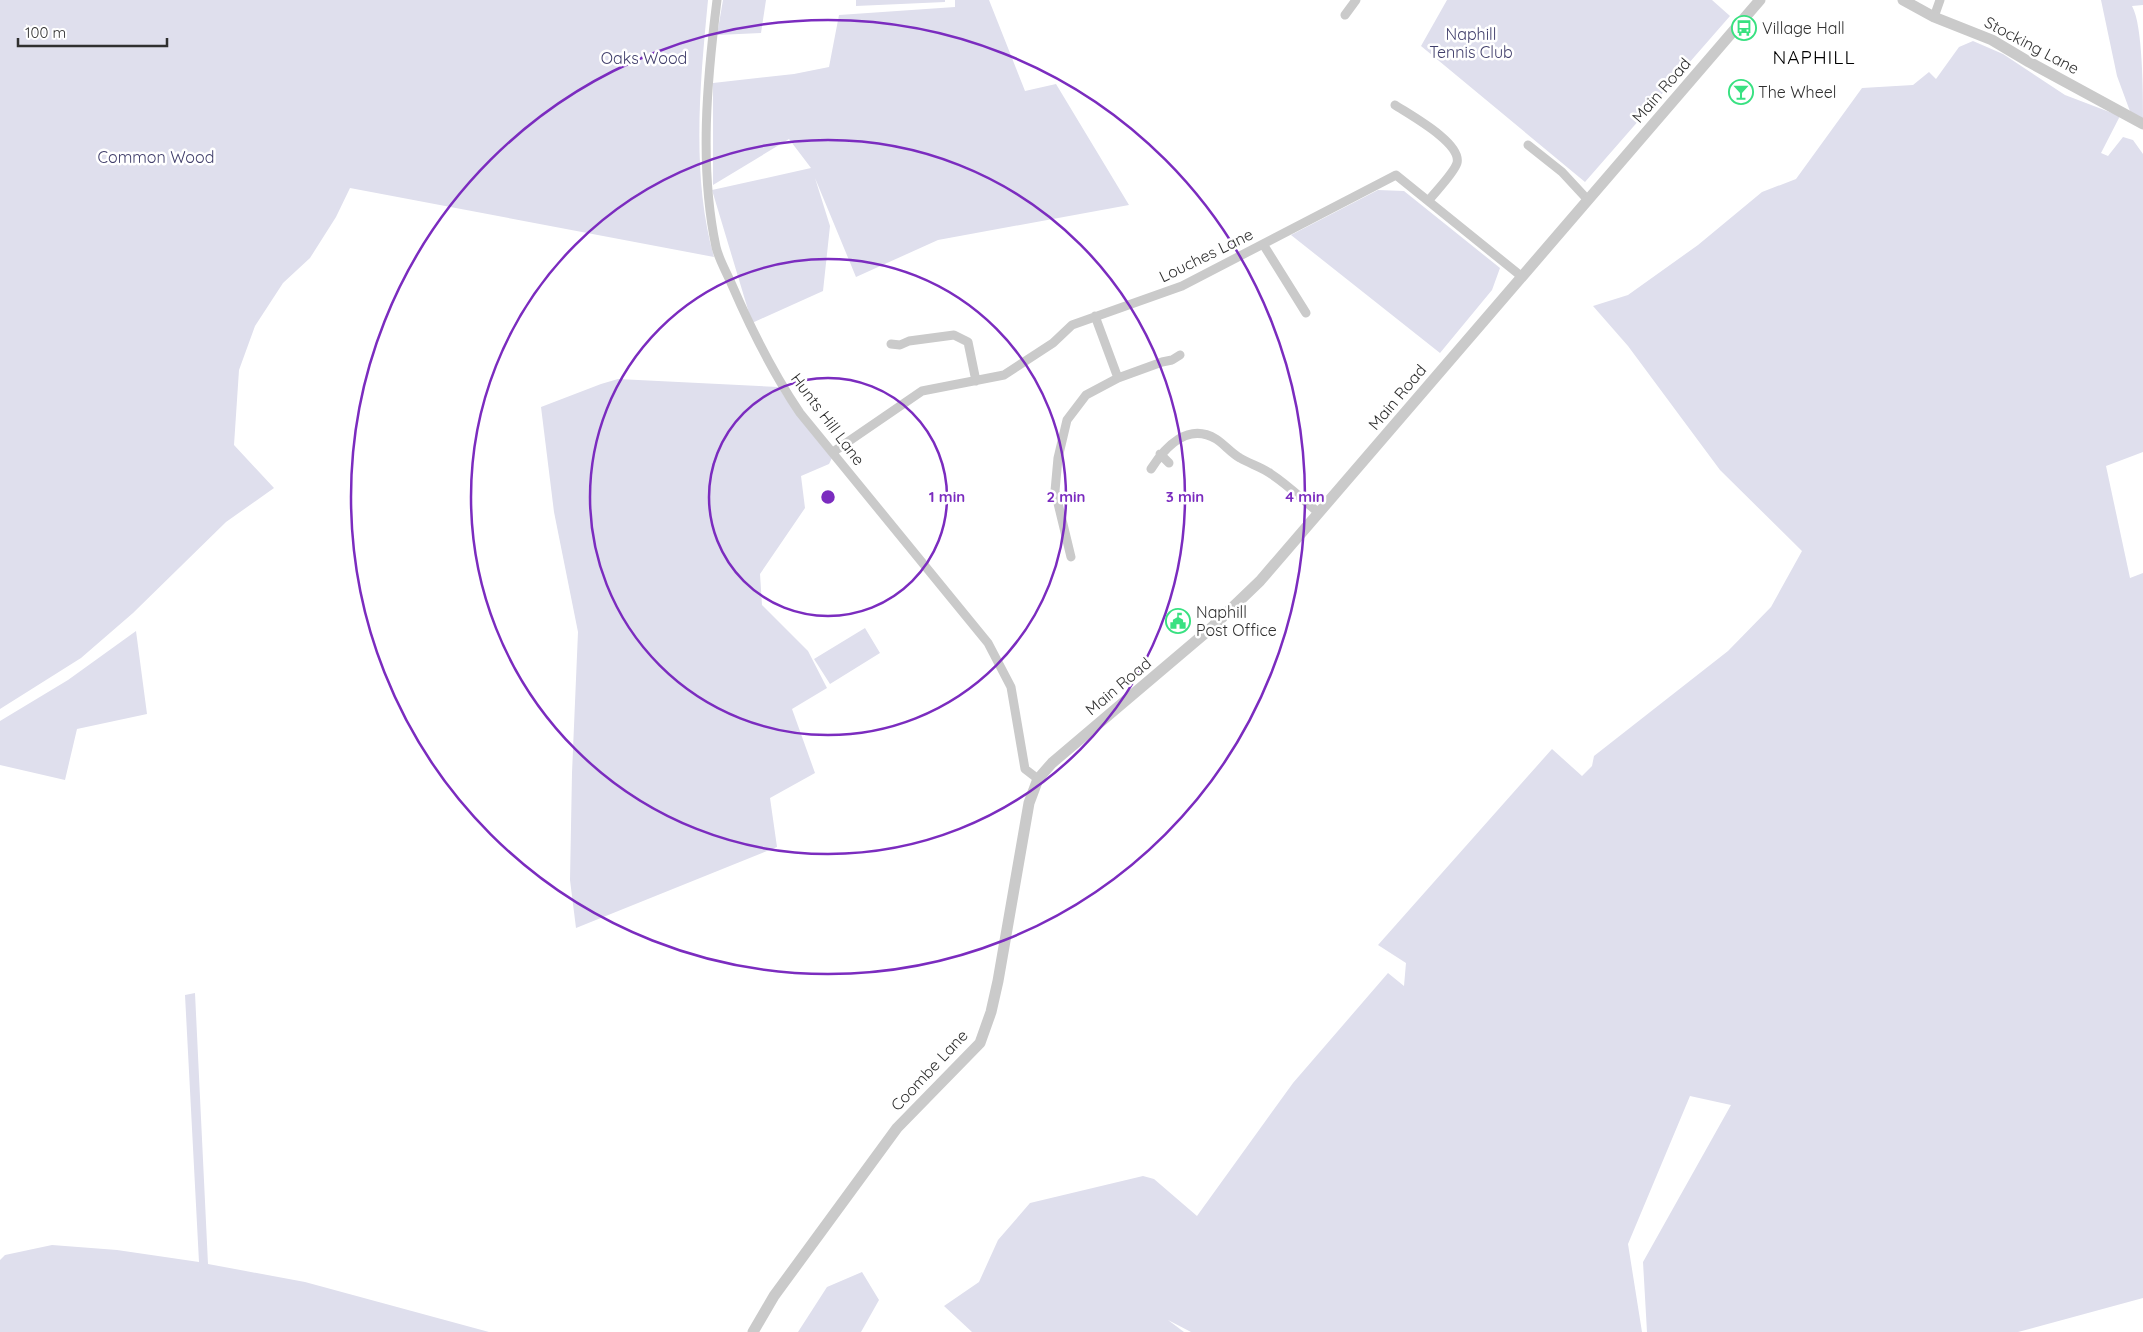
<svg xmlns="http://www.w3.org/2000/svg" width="2143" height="1332" font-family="Quicksand,sans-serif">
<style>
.green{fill:#dfdfed}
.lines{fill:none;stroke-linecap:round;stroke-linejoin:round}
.minor{stroke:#cacaca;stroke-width:9}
.tertiary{stroke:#cacaca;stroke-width:11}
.ring{fill:none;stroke:#7b2cbf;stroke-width:2.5}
.labels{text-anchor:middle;stroke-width:5;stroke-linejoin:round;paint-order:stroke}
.poi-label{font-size:16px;fill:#303030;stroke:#fff;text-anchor:start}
.park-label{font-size:16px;fill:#403e6b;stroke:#fff}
.street-label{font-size:16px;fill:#303030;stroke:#fff}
.quarter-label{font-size:19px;letter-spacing:1px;fill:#000;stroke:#fff}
.centre{fill:#7b2cbf;stroke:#fff;stroke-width:2.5}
.ring-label{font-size:15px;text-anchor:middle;font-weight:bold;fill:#7b2cbf;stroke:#fff;stroke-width:5;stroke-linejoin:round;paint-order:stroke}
</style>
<rect width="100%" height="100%" fill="#fff"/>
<!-- green -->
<path class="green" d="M 0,0 L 708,0 C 700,83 691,176 714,257 L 350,188 L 336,217 L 310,258 L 283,283 L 255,326 L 239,370 L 234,445 L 274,488 L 226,522 L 133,613 L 81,658 L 0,709 Z
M 723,0 L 766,0 L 761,33 L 717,35 Z
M 856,0 L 945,0 L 945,2 L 856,6 Z
M 955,0 L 989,0 L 1025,91 L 1056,84 L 1129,205 L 938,240 L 856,277 L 815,178 L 830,226 L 823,291 L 752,323 L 712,190 L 811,168 L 789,139 L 713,185 L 713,83 L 794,74 L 829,67 L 839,15 L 955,7 Z
M 1447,0 L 1712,0 L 1730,16 L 1585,182 L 1421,46 Z
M 2101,0 L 2143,0 L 2143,5 L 2132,6 C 2143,25 2143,94 2143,121 L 2131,114 L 2117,76 Z
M 1973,41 L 2003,54 L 2065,95 L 2120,116 L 2101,153 L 2108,156 L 2123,137 L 2133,140 L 2143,154 L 2143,452 L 2106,466 L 2130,578 L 2143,573 L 2143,1298 L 2018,1332 L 1647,1332 L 1643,1262 L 1731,1105 L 1690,1096 L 1628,1244 L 1642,1332 L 1191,1332 L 1168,1320 L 1184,1332 L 972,1332 L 944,1306 L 979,1282 L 998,1240 L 1030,1203 L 1143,1176 L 1154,1179 L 1197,1216 L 1293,1083 L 1388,973 L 1404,986 L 1406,963 L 1378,945 L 1552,749 L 1582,776 L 1592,766 L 1594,756 L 1728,651 L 1771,607 L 1802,551 L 1720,470 L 1628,346 L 1593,306 L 1628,295 L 1698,245 L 1762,192 L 1796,179 L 1862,88 L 1913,85 L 1929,72 L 1936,79 L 1959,47 Z
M 1378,190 L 1404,191 L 1500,268 L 1492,290 L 1440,353 L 1291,235 Z
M 618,379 L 778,387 L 797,415 L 832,458 L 829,464 L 801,476 L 805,508 L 760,574 L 762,605 L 808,651 L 827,688 L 792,709 L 815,773 L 770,798 L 777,847 L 576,928 L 570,880 L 572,773 L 578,632 L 554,512 L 541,407 L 601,384 Z
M 865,628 L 880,653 L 830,684 L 814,659 Z
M 136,631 L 147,714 L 77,729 L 65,780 L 0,765 L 0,721 L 68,680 Z
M 195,993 L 208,1264 L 305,1282 L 489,1332 L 0,1332 L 0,1260 L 5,1255 L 52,1245 L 117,1250 L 199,1262 L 185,995 Z
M 862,1272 L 879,1300 L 861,1332 L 798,1332 L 827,1287 Z"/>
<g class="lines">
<!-- minor -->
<path class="minor" d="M 717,0 C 707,80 699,167 716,247 C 719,260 727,273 732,285 C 751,329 773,373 800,413 L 988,643 L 1011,687 L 1025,769 L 1038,779
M 1345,15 L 1356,0
M 1934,17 L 1940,0
M 1395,105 C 1410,115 1462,143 1457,163 C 1454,173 1436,191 1429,200
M 1528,145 L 1562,172 L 1587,199
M 1263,244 L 1306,313
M 891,344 L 900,345 L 909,341 L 954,335 L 968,342 L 976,381
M 1118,378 L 1162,362 L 1172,360 L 1180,355
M 833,452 L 922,391 L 1004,375 L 1053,343 L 1072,325 L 1182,286 L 1396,175 L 1521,276
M 1160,454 L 1169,463
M 1151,469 C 1165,447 1188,422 1216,439 C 1224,444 1231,453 1240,458 C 1250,464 1262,467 1271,474 C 1288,485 1303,500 1319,513
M 1071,557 L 1055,491 L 1058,458 L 1067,420 L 1086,395 L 1118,378 L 1095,316"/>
<!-- tertiary -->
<path class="tertiary" d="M 1903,0 L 1934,17 L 1992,40 L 2029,62 L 2143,124
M 753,1332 L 774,1296 L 897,1128 L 980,1043 L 991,1012 L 998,981 L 1029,803 L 1038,779 L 1052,763 L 1210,629 L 1260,581 L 1760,0"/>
</g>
<!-- distance rings -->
<g class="ring">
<circle cx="828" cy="497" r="119"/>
<circle cx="828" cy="497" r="238"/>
<circle cx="828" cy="497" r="357"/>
<circle cx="828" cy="497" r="477"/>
</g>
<!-- icons -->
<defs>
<symbol id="bus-ring" viewBox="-11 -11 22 22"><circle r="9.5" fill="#fff" stroke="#38e181" stroke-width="1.5"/><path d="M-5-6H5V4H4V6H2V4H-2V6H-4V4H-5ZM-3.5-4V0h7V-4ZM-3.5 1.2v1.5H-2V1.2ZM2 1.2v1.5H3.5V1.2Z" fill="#38e181"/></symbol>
<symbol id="bar-ring" viewBox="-11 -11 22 22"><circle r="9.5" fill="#fff" stroke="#38e181" stroke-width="1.5"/><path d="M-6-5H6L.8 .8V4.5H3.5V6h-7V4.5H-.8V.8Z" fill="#38e181"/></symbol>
<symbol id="civic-ring" viewBox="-11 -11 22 22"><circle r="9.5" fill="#fff" stroke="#38e181" stroke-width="1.5"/><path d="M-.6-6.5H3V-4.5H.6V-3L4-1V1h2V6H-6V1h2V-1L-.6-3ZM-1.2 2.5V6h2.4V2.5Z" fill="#38e181"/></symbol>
</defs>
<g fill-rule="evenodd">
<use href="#bus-ring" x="1730" y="14" width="28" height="28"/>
<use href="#bar-ring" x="1727" y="78" width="28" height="28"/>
<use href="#civic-ring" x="1164" y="607" width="28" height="28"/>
</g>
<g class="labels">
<!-- poi labels -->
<g class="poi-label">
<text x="1762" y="34">Village Hall</text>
<text x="1758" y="98">The Wheel</text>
<text x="1196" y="618">Naphill<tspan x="1196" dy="18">Post Office</tspan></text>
</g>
<!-- park labels -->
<g class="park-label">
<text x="1471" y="40">Naphill<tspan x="1471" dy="18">Tennis Club</tspan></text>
<text x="644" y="64">Oaks Wood</text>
<text x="156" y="163">Common Wood</text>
</g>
<!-- street labels -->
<g class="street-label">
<text transform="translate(2032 45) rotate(28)" y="6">Stocking Lane</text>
<text transform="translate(1661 90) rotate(-49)" y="6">Main Road</text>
<text transform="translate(1206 255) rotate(-26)" y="6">Louches Lane</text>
<text transform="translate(1397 397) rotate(-50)" y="6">Main Road</text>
<text transform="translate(828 419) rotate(53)" y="6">Hunts Hill Lane</text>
<text transform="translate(1118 686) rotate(-40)" y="6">Main Road</text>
<text transform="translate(929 1070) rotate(-47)" y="6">Coombe Lane</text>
</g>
<!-- quarter labels -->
<g class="quarter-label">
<text x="1814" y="64">NAPHILL</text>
</g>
</g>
<circle cx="828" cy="497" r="8" class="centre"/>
<g class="ring-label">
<text x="947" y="502">1 min</text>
<text x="1066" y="502">2 min</text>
<text x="1185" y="502">3 min</text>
<text x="1305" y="502">4 min</text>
</g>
<!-- scale -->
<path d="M18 38v8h149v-8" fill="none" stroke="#303030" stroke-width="2.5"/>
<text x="25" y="38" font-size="15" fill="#303030" stroke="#ffffff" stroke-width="4" paint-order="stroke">100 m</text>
</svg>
